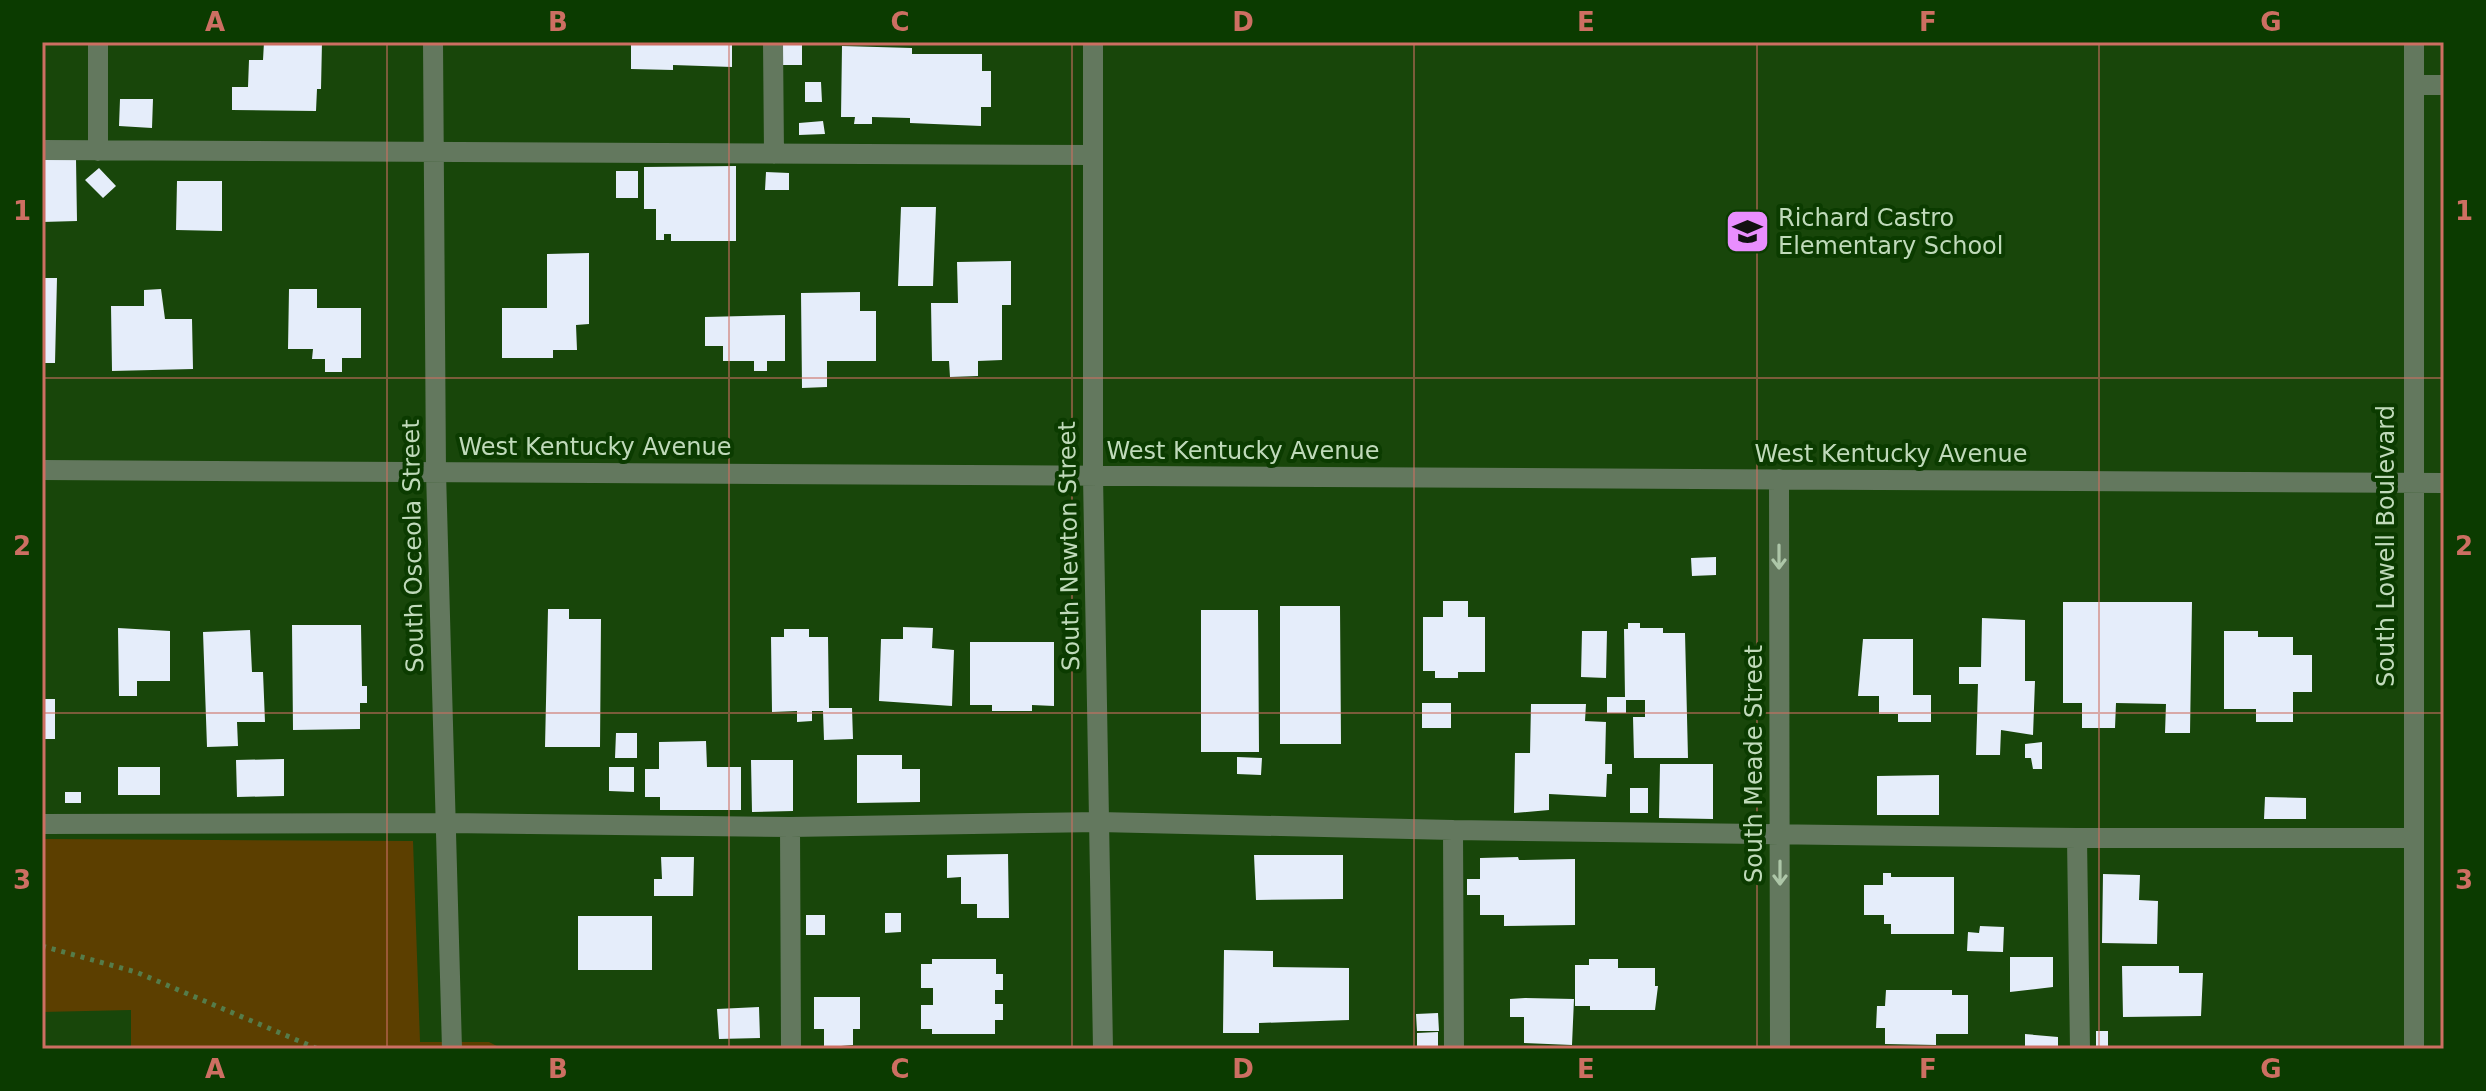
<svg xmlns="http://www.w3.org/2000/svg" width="2486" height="1091" font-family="'DejaVu Sans',sans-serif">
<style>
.green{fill:#5c3f00}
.building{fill:#e5edfa}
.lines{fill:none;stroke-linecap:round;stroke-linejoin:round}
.path{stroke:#557c4a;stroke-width:5;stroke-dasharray:4 6;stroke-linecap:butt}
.minor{stroke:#63785e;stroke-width:20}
.oneway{stroke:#adc6a8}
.grid{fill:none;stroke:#cd6f62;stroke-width:2;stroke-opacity:0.55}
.labels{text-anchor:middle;stroke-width:8;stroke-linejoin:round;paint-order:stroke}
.poi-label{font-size:24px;fill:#c0daba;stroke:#0b3b00;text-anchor:start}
.street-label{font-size:24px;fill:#c0daba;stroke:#0b3b00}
.neatline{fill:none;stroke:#cd6f62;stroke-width:3}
.grid-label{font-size:26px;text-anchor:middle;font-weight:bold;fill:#cd6f62}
</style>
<rect width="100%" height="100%" fill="#18460a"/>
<!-- green -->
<path class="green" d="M 42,839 L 413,841 L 420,1042 L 489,1042 L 503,1049 L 131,1049 L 131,1010 L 42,1012 Z"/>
<!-- building -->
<path class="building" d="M 264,42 L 322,42 L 321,89 L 317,89 L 316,111 L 232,110 L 232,87 L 248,87 L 249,60 L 263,60 Z
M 631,42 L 732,42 L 732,67 L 673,65 L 673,70 L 631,69 Z
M 780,42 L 802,42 L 802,65 L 780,65 Z
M 842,46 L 912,48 L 912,54 L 982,54 L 982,71 L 991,71 L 991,107 L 981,107 L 981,126 L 910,123 L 910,118 L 872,117 L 872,124 L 854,124 L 855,117 L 841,117 Z
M 805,82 L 821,82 L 822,102 L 805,102 Z
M 120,99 L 153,99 L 152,128 L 119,126 Z
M 823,121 L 825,134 L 799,135 L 799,123 Z
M 76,159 L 77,221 L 42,222 L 42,160 Z
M 736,166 L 736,241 L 671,241 L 671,234 L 664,234 L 664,240 L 656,240 L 656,209 L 644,209 L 644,167 Z
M 99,168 L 116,186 L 103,198 L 85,180 Z
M 616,171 L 638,171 L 638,198 L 616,198 Z
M 766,172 L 789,173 L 789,190 L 765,190 Z
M 177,181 L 222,181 L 222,231 L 176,230 Z
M 901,207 L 936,207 L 933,286 L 898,286 Z
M 589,253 L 589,324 L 576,325 L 577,350 L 553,350 L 553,358 L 502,358 L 502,308 L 547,308 L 547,254 Z
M 1011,261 L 1011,305 L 1002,305 L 1002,360 L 978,361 L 978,376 L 950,377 L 949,361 L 932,361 L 931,303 L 958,303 L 957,262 Z
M 42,278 L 57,278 L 55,363 L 42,363 Z
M 161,289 L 165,319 L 192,319 L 193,369 L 112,371 L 111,306 L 144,306 L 144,290 Z
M 289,289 L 317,289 L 317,308 L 361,308 L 361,358 L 342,358 L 342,372 L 325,372 L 325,359 L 312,359 L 313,349 L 288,349 Z
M 860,292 L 860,311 L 876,311 L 876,361 L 827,361 L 827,387 L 802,388 L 801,293 Z
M 785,315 L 785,361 L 767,361 L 767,371 L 754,371 L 754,361 L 723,361 L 723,346 L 705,346 L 705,317 Z
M 1716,557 L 1716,575 L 1692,576 L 1691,558 Z
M 1443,601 L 1468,601 L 1468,617 L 1485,617 L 1485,672 L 1458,672 L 1458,678 L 1435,678 L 1435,671 L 1423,671 L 1423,617 L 1443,617 Z
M 2063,602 L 2192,602 L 2190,733 L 2165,733 L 2166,704 L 2116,703 L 2115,728 L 2082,728 L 2082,703 L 2063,703 Z
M 1280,606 L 1340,606 L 1341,744 L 1280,744 Z
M 548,609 L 569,609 L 569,619 L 601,619 L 600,747 L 545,747 Z
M 1201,610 L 1258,610 L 1259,752 L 1201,752 Z
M 1982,618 L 2025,620 L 2025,681 L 2035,681 L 2033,735 L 2001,730 L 2000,755 L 1976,755 L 1978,684 L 1959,684 L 1959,667 L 1981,667 Z
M 1628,623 L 1640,623 L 1640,628 L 1663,628 L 1663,633 L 1685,633 L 1688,758 L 1634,758 L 1633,717 L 1645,717 L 1645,700 L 1626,700 L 1626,713 L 1607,713 L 1607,697 L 1625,697 L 1624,629 L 1628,629 Z
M 292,625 L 361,625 L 362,686 L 367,686 L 367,703 L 360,703 L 360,729 L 293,730 Z
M 903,627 L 933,628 L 932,648 L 954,650 L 952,706 L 879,701 L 881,639 L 903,639 Z
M 118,628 L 170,631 L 170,681 L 137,681 L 137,696 L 119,696 Z
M 784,629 L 809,629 L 809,637 L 828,637 L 829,708 L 852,708 L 853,739 L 824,740 L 823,711 L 812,711 L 812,721 L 797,722 L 797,711 L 772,712 L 771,637 L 784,637 Z
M 250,630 L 252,672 L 263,672 L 265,722 L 237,722 L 238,746 L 207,747 L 203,632 Z
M 1582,631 L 1607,631 L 1606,678 L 1581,677 Z
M 2224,631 L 2258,631 L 2258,637 L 2293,637 L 2293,655 L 2312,655 L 2312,692 L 2293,692 L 2293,722 L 2256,722 L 2256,709 L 2224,709 Z
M 1863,639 L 1913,639 L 1913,695 L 1931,695 L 1931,722 L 1898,722 L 1898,714 L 1879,714 L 1879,696 L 1858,696 Z
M 970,642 L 1054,642 L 1054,706 L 1032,705 L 1032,711 L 992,711 L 992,705 L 970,705 Z
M 42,699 L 55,699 L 55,739 L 42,739 Z
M 1422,703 L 1451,703 L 1451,728 L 1422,728 Z
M 1531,704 L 1586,704 L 1585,721 L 1606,722 L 1605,764 L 1612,764 L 1612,774 L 1607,774 L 1606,797 L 1549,794 L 1549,810 L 1514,813 L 1515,753 L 1530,753 Z
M 616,733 L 637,733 L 637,758 L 615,758 Z
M 706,741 L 707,767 L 741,767 L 741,810 L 660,810 L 660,797 L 645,797 L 645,769 L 659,769 L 659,742 Z
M 2042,742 L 2042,769 L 2033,769 L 2031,758 L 2025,758 L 2025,744 Z
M 857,755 L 902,755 L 902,769 L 920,769 L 920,802 L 857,803 Z
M 1237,757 L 1262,758 L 1261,775 L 1237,774 Z
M 284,759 L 284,796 L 237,797 L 236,760 Z
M 751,760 L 793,760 L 793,811 L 752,812 Z
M 1660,764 L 1713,764 L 1713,819 L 1659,818 Z
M 118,767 L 160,767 L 160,795 L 118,795 Z
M 609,767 L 634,767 L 634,792 L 609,791 Z
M 1939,775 L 1939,815 L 1877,815 L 1877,776 Z
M 1630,788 L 1648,788 L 1648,813 L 1630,813 Z
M 65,792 L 81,792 L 81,803 L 65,803 Z
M 2265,797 L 2306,798 L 2306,819 L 2264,819 Z
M 1008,854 L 1009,918 L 977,918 L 977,904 L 961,904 L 961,877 L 947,878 L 947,855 Z
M 1254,855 L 1343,855 L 1343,899 L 1256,900 Z
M 661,857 L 694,857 L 693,896 L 654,896 L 654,879 L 662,879 Z
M 1518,857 L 1519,860 L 1575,859 L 1575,925 L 1504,926 L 1504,915 L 1480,915 L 1480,895 L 1467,895 L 1467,879 L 1480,879 L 1480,858 Z
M 1883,873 L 1891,873 L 1891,877 L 1954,877 L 1954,934 L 1891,934 L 1891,924 L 1884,924 L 1884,915 L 1864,915 L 1864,885 L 1883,885 Z
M 2103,874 L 2140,875 L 2139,900 L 2158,901 L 2157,944 L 2102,943 Z
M 885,913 L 901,913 L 901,932 L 885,933 Z
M 806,915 L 825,915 L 825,935 L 806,935 Z
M 578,916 L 652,916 L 652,970 L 578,970 Z
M 1980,926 L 2004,927 L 2003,952 L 1967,951 L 1968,932 L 1979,933 Z
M 1224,950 L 1273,951 L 1273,967 L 1349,968 L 1349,1020 L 1259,1023 L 1259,1033 L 1223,1033 Z
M 2010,957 L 2053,957 L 2053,987 L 2010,992 Z
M 932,959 L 996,959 L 996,974 L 1003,974 L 1003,990 L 995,990 L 995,1004 L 1003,1004 L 1003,1020 L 995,1020 L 995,1034 L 932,1034 L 932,1029 L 921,1029 L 921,1005 L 933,1005 L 933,988 L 921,988 L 921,964 L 932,964 Z
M 1589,959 L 1618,959 L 1618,968 L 1655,968 L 1655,986 L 1658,986 L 1655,1010 L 1590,1010 L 1590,1006 L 1575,1006 L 1575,965 L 1589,965 Z
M 2122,966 L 2179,966 L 2179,973 L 2203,973 L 2201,1016 L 2123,1017 Z
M 1886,990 L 1952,990 L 1952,995 L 1968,995 L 1968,1034 L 1936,1034 L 1936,1045 L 1885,1044 L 1885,1028 L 1876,1028 L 1877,1006 L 1885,1006 Z
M 814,997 L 860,997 L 860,1029 L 853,1029 L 853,1045 L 805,1049 L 805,1046 L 824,1046 L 824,1029 L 814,1029 Z
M 1525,998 L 1574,999 L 1572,1045 L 1524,1043 L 1524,1017 L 1510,1017 L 1510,999 Z
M 759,1007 L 760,1038 L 719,1039 L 717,1009 Z
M 1438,1013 L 1439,1031 L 1417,1031 L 1416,1014 Z
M 2096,1031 L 2108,1031 L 2108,1049 L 2096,1049 Z
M 1438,1032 L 1438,1049 L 1417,1049 L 1417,1033 Z
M 2025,1034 L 2058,1037 L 2058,1049 L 2025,1048 Z"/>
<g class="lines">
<!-- path -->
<path class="path" d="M 42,946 L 136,972 L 318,1049"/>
<!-- minor -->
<path class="minor" d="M 98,42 L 98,151
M 433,42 L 436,472 L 452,1049
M 773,42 L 774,154
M 1093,42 L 1093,476 L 1103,1049
M 2414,85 L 2444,85
M 42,150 L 1093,155
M 42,470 L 2444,483
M 1779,479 L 1780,1049
M 42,824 L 446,823 L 790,827 L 1099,822 L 1453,830
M 790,827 L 791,1049
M 2077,838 L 2080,1049
M 1454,1049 L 1453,830 L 2077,838 L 2413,838
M 2414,1049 L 2414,42"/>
</g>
<!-- one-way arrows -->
<defs><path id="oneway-shaft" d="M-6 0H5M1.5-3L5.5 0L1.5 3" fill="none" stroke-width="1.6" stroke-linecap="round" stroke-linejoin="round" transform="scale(2)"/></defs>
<g class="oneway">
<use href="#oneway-shaft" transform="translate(1779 557) rotate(90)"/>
<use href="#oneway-shaft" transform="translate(1780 873) rotate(90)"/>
</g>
<!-- grid -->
<path class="grid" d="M 387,42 L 387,1049M 729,42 L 729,1049M 1072,42 L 1072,1049M 1414,42 L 1414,1049M 1757,42 L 1757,1049M 2099,42 L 2099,1049M 42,378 L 2444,378M 42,713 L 2444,713"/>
<!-- icons -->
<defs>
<symbol id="school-square" viewBox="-11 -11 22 22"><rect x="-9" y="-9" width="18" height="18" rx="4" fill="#e98efe" stroke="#0b3b00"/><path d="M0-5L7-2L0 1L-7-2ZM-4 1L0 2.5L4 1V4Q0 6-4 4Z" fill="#111"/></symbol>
</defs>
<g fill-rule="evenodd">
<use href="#school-square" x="1722" y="206" width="51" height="51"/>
</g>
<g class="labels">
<!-- poi labels -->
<g class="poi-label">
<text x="1778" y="226">Richard Castro<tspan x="1778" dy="28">Elementary School</tspan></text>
</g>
<!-- street labels -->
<g class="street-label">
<text x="595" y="455">West Kentucky Avenue</text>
<text x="1243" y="459">West Kentucky Avenue</text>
<text x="1891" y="462">West Kentucky Avenue</text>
<text transform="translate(413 546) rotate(-91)" y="8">South Osceola Street</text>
<text transform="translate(1069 546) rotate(-91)" y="8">South Newton Street</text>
<text transform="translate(2386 546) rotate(-90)" y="8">South Lowell Boulevard</text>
<text transform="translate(1754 764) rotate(-90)" y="8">South Meade Street</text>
</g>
</g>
<!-- border -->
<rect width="2486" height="1091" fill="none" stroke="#0b3b00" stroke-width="88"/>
<rect x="44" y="44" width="2398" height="1003" class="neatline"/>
<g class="grid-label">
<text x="215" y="31">A</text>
<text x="558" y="31">B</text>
<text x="900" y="31">C</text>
<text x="1243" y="31">D</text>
<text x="1586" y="31">E</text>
<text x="1928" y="31">F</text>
<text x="2271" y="31">G</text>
<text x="22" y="220">1</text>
<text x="2464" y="220">1</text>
<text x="22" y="555">2</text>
<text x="2464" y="555">2</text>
<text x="22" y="889">3</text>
<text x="2464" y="889">3</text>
<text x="215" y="1078">A</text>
<text x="558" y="1078">B</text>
<text x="900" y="1078">C</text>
<text x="1243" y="1078">D</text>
<text x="1586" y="1078">E</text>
<text x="1928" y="1078">F</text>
<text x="2271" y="1078">G</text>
</g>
</svg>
